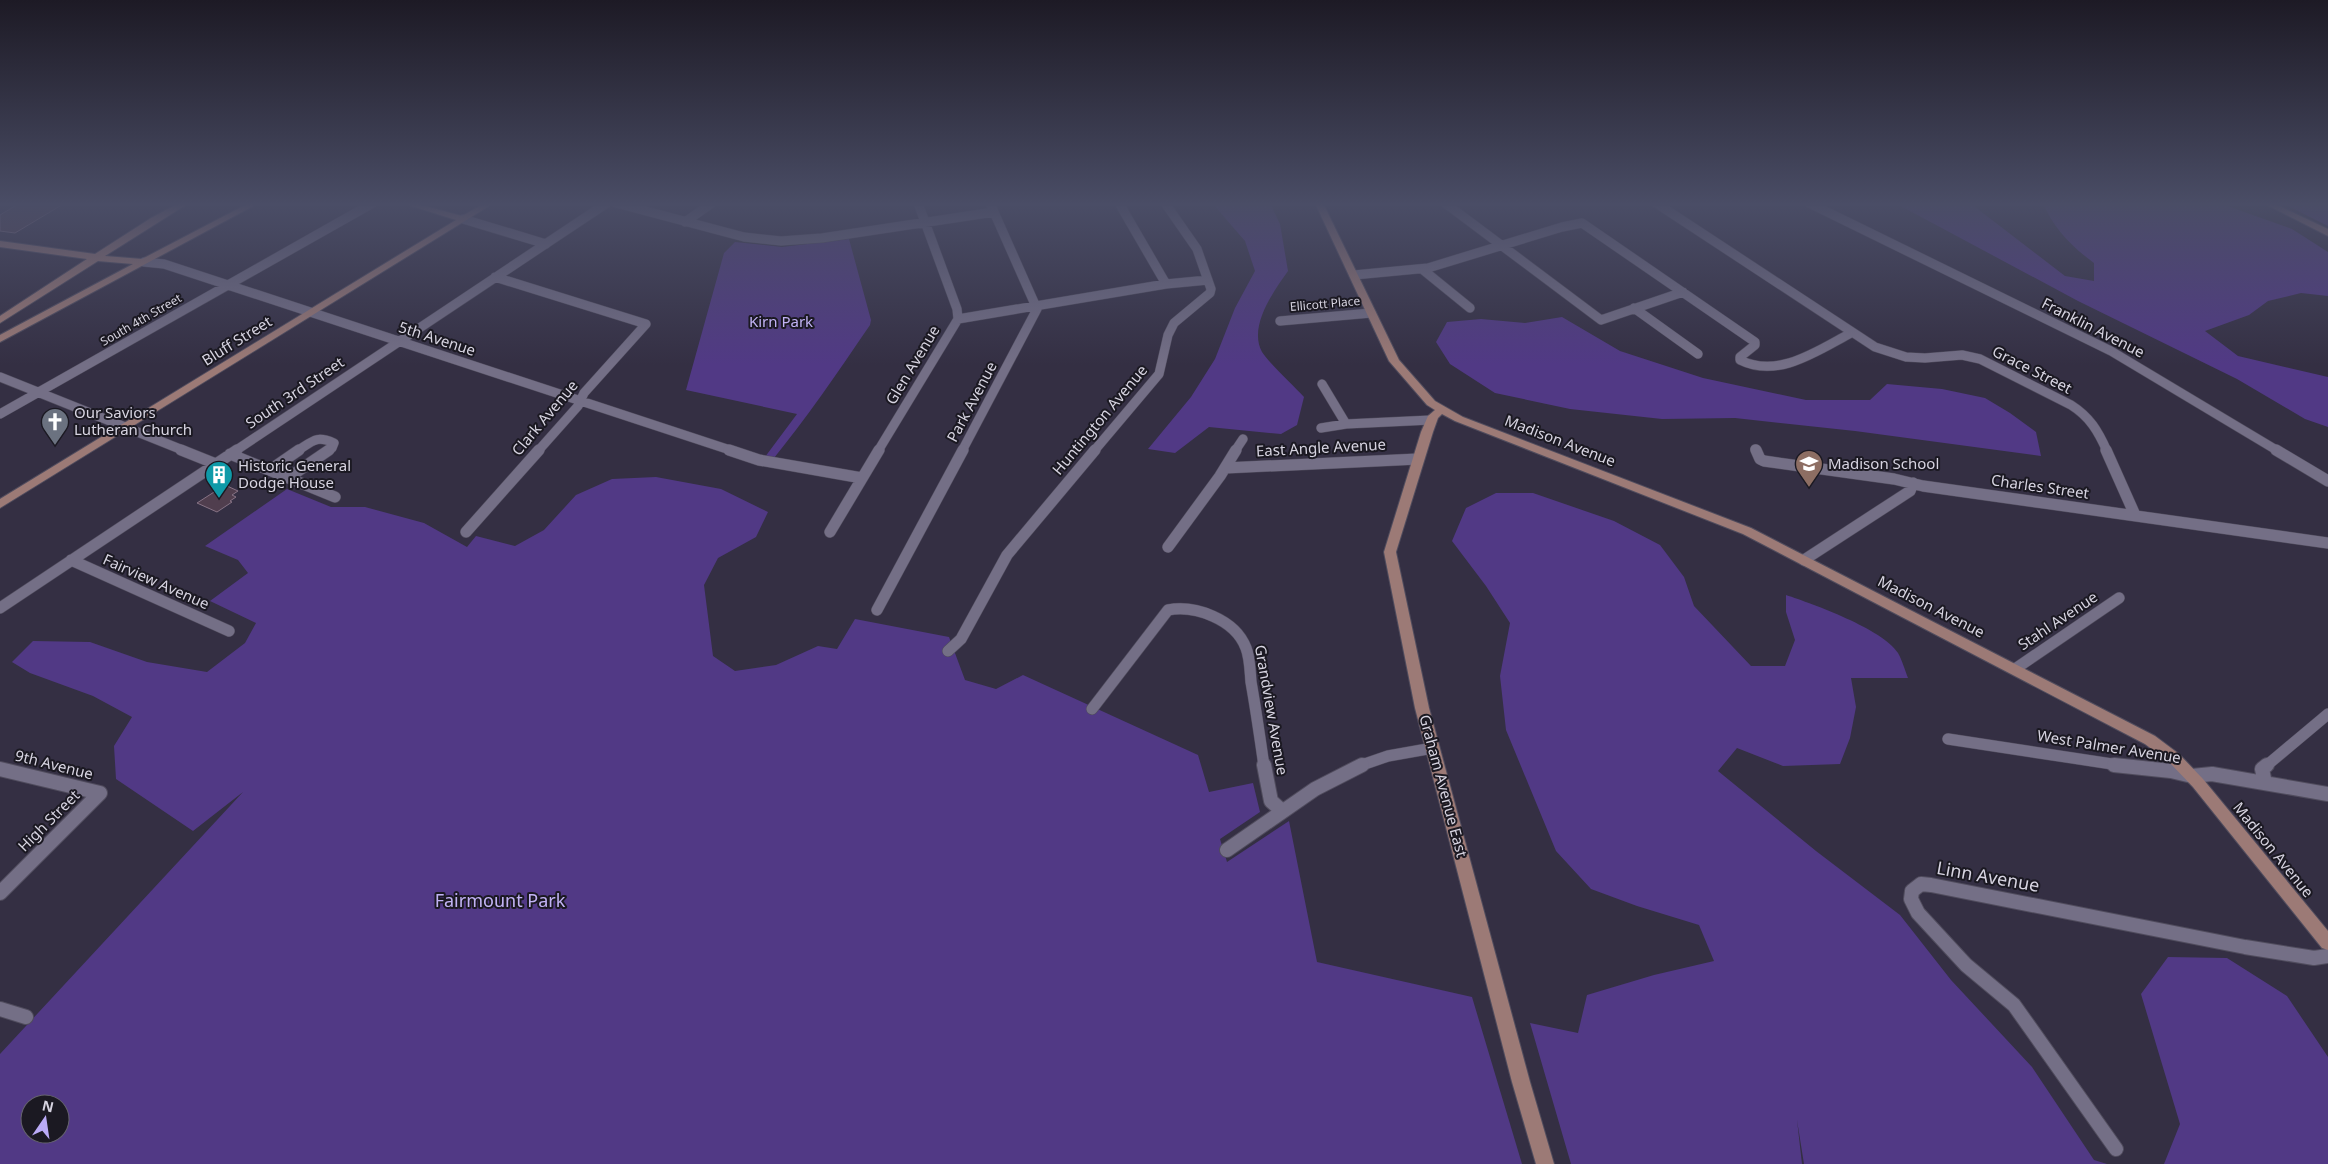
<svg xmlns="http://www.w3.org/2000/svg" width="2328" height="1164" font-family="'Noto Sans',sans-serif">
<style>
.green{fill:#513985;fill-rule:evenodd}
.building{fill:#503e4e;stroke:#877385}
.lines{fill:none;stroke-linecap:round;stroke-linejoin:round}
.street-far2-casing{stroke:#504c5d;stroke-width:10}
.street-far1-casing{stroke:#504c5d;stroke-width:12}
.street-casing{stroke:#504c5d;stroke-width:16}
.secondary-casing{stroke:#504c5d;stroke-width:2}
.street-far2{stroke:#746f86;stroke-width:9}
.street-far1{stroke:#746f86;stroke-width:11}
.street{stroke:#746f86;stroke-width:14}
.secondary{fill:#9c7a76;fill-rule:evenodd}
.labels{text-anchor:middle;stroke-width:4;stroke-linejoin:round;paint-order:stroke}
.far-street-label{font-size:12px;fill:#d7d4e1;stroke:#1b1922}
.park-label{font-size:15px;fill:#c2b3f5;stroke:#1b1922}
.street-label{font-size:15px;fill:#d7d4e1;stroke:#1b1922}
.poi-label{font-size:15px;fill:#d7d4e1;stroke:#1b1922;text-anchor:start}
.near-street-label{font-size:18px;fill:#d7d4e1;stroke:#1b1922}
.near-park-label{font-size:18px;fill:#c2b3f5;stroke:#1b1922}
</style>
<rect width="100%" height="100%" fill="#342f43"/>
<!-- green -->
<path class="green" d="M 1212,203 L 1270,203 L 1280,224 L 1288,271 C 1274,291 1248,326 1262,352 C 1269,363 1294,386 1304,397 L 1297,425 L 1281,434 L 1209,427 L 1175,453 L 1148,449 L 1191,397 L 1215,359 L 1235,308 L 1255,271 L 1245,241 Z
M 1895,203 L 1970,203 L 2065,276 L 2094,281 L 2094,263 C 2072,247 2053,228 2043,203 L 2219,203 L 2292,229 L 2328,252 L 2328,296 L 2301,293 L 2268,301 L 2249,315 L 2205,331 L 2238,356 L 2328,377 L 2328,427 L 2305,419 L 2237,379 L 2078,301 Z
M 2282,203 L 2328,203 L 2328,226 Z
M 849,239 L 871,320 L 870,325 C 838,372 806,419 770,463 L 762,461 L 797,414 L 686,390 L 724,253 L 735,242 L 782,247 Z
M 1562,317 L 1620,351 L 1703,378 L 1806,400 L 1870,400 L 1887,384 L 1942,389 L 1985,398 L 2010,413 L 2036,432 L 2041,456 L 1855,431 L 1735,418 L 1662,419 L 1570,409 L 1495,393 L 1450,364 L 1436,342 L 1447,322 L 1481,319 L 1525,323 Z
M 656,477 L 721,489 L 768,512 L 756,537 L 718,558 L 704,585 L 713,656 L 735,671 L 776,665 L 818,646 L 837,649 L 855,619 L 949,637 L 965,680 L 996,689 L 1023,675 L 1198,755 L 1209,792 L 1253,783 L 1260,812 L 1220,839 L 1227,862 L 1289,821 L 1317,962 L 1472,997 L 1522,1164 L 0,1164 L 0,1054 L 243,792 L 193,831 L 116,779 L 114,746 L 132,717 L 93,696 L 30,673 L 12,662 L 33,641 L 90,642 L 147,662 L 207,672 L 245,643 L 256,623 L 210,601 L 248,573 L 238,560 L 205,546 L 287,489 L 331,507 L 365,507 L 424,523 L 467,547 L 476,536 L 515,546 L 544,530 L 576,495 L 612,479 ZM 30,1104 L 60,1104 L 60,1134 L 30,1134 Z
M 1496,493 L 1533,493 L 1614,521 L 1660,545 L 1684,577 L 1694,606 L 1751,666 L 1785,666 L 1795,640 L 1786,612 L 1786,595 C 1813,604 1883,629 1898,653 C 1902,660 1905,670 1908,678 L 1851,678 L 1856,707 L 1850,738 L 1840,764 L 1783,766 L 1737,748 L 1718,771 L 1816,851 L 1900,915 L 1951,980 L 2032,1067 L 2094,1160 L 2107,1164 L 1804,1164 L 1797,1120 L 1802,1164 L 1571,1164 L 1530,1023 L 1578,1033 L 1587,995 L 1654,975 L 1714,961 L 1699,925 L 1637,906 L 1591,889 L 1556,851 L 1506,730 L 1500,676 L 1510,623 L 1486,586 L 1452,541 L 1466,508 Z
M 2168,957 L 2227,958 L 2287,996 L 2328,1057 L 2328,1164 L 2164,1164 L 2180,1124 L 2141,994 Z"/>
<!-- building -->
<path class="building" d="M 20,203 L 65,203 L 15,233 L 0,231 L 0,215 Z
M 225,485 L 238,491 L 232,495 L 236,497 L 230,501 L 232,502 L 217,512 L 197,503 Z"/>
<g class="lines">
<defs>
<path id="street-far2" d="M 616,203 L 744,237 L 781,241 L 822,238 L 994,212
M 1119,203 L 1166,284
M 1445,203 L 1601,320 L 1683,292
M 1656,203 L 1875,347 L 1906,357 L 1925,358 L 1962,355 L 1980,359 L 2071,405 C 2090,417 2098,431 2107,451
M 1809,203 L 2111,351 L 2278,451
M 463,219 L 546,244
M 685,222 L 712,203
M 144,262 L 164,264 L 733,451
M 1422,269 L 1470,308
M 1354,275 L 1428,268 L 1562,227 L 1582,223 L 1755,342 L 1755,345 L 1740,357 L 1740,360 C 1778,379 1817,351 1851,333
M 495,277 L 646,324 L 584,393 L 578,406 L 538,451
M 1634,308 L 1698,354
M 958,319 L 1166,284 L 1208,280
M 1280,321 L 1371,313
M 0,377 L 185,451
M 1322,384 L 1346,424
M 0,414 L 373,203
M 1321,428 L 1346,424 L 1431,420
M 1755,449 L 1756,451
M 235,451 L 607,203
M 297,451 C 313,441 316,435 334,443 L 332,448 L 327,451
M 878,451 L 958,319 L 957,309 L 918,203
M 962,451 L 1037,309 L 990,203
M 1094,451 L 1159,374 L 1168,335 L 1174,323 L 1210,293 L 1211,289 L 1197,249 L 1165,203
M 1235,451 L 1243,439"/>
<path id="street-far1" d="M 181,450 L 216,464
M 729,450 L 759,460 L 862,478
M 1756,450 L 1760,459 L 1764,461 L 1894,479 L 1923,486 L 2328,543
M 2106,450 L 2135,515
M 2276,450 L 2328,481
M 230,454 L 335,497
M 1225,468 L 1418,459
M 270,470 L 299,450
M 288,478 L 329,450
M 466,532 L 539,450
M 830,532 L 879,450
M 1168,547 L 1220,476 L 1236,450
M 71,560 L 229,631
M 1804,560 L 1910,491 L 1913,483
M 0,608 L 237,450
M 877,610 L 963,450
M 948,651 L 961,639 L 1007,555 L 1095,450
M 2015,669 L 2119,598
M 1092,709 L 1168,610 C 1195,605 1235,619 1246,648 C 1250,658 1250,671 1251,682 C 1256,710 1260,738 1264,766
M 1948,739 L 2125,766
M 1359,766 L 1388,756 L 1433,748
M 2266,766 L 2328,714"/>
<path id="street" d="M 1264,765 L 1271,801 L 1282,811
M 2114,765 L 2171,771 L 2192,776 L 2212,774 L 2328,794
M 0,769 L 100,793
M 2265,783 L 2262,769 L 2267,765
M 1227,850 L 1315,789 L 1362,765
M 0,893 L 100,793
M 0,1009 L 26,1017
M 2116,1149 L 2014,1005 L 1966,965 L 1918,913 L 1911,899 L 1912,891 L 1921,884 L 1931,885 L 2245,947 L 2314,958 L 2328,956"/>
<path id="secondary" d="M 179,203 L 189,203 L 105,256 L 142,259 L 249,203 L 259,203 L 0,342 L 0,335 L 133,264 L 98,261 L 0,323 L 0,316 L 87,259 L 0,247 L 0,241 L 95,254 L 151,218 Z
M 402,203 L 414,203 L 462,216 L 485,203 L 494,203 L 0,508 L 0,499 L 456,220 Z
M 1315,203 L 1323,203 L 1399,360 L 1435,401 L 1463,417 L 1751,528 L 2155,736 L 2179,754 L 2203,779 L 2328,931 L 2328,950 L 2322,948 L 2193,787 L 2169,762 L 2145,744 L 1743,534 L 1455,421 L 1442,414 L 1438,418 L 1433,432 L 1396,552 L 1429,708 L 1530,1082 L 1554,1164 L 1536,1164 L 1512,1082 L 1415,708 L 1384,552 L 1421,432 L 1428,416 L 1435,410 L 1427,405 L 1389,361 Z
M 2263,203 L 2273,203 L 2328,229 L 2328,236 Z"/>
</defs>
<!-- street-far2 casing -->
<use href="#street-far2" class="street-far2-casing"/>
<!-- street-far1 casing -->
<use href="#street-far1" class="street-far1-casing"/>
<!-- street casing -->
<use href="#street" class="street-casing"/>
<!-- secondary casing -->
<use href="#secondary" class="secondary-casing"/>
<!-- street-far2 -->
<use href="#street-far2" class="street-far2"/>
<!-- street-far1 -->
<use href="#street-far1" class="street-far1"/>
<!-- street -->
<use href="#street" class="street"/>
<!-- secondary -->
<use href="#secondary" class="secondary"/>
</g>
<!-- sky -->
<linearGradient id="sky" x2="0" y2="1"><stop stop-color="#1d1a25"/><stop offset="0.56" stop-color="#4a4d66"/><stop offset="1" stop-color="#4a4d66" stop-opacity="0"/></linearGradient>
<rect width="2328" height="365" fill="url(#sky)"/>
<!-- icons -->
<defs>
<symbol id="church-pin" viewBox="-11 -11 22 30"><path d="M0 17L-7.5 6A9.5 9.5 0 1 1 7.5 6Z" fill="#6b7280" stroke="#1b1922"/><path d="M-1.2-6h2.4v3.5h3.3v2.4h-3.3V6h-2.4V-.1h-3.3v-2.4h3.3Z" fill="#fff"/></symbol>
<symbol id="school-pin" viewBox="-11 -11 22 30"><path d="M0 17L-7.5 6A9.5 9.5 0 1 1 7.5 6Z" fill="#8d6e63" stroke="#1b1922"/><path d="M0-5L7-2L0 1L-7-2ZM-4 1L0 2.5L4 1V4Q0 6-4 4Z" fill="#fff"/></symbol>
<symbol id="building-pin" viewBox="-11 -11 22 30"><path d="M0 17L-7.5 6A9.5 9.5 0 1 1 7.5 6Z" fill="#0f9aa8" stroke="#1b1922"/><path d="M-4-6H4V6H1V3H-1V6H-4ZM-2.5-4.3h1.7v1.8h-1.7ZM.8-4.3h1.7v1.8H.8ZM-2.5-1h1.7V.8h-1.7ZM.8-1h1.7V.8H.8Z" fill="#fff"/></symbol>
</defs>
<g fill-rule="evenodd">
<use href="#church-pin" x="39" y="406" width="32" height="43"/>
<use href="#school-pin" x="1793" y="448" width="32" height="43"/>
<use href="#building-pin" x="203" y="459" width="32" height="43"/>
</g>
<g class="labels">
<!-- far-street labels -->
<g class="far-street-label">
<text transform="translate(1325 304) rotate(-5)" y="4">Ellicott Place</text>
<text transform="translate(141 320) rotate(-30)" y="4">South 4th Street</text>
</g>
<!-- park labels -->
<g class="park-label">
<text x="781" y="327">Kirn Park</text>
</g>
<!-- street labels -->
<g class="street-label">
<text transform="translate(2093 328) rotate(27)" y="5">Franklin Avenue</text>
<text transform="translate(437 339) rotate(18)" y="5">5th Avenue</text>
<text transform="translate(237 341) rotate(-32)" y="5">Bluff Street</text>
<text transform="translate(913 365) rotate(-59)" y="5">Glen Avenue</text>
<text transform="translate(2032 370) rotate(27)" y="5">Grace Street</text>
<text transform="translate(295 393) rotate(-34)" y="5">South 3rd Street</text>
<text transform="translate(972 402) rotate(-62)" y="5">Park Avenue</text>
<text transform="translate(545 418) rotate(-50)" y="5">Clark Avenue</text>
<text transform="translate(1100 420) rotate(-50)" y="5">Huntington Avenue</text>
<text transform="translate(1560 441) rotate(21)" y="5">Madison Avenue</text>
<text transform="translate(1321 448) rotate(-3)" y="5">East Angle Avenue</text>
<text transform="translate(2040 487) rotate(8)" y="5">Charles Street</text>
<text transform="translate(156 582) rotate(24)" y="5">Fairview Avenue</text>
<text transform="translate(1931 607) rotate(27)" y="5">Madison Avenue</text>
<text transform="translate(2058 621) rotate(-34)" y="5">Stahl Avenue</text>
<text transform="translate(1271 710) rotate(80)" y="5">Grandview Avenue</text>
<text transform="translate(2109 747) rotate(9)" y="5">West Palmer Avenue</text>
<text transform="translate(54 765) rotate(14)" y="5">9th Avenue</text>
<text transform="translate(1443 786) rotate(75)" y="5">Graham Avenue East</text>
<text transform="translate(49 821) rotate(-45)" y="5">High Street</text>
<text transform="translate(2273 850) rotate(51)" y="5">Madison Avenue</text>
</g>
<!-- poi labels -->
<g class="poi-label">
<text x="74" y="418">Our Saviors<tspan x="74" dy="17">Lutheran Church</tspan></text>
<text x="1828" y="469">Madison School</text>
<text x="238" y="471">Historic General<tspan x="238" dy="17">Dodge House</tspan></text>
</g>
<!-- near-street labels -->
<g class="near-street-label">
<text transform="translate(1988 877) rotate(10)" y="6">Linn Avenue</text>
</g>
<!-- near-park labels -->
<g class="near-park-label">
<text x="500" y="907">Fairmount Park</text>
</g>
</g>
<!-- north arrow -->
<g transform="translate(45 1119) rotate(13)"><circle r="24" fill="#1b1922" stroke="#66646e"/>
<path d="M0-4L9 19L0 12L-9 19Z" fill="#baaaf6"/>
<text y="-8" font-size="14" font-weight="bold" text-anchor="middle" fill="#d7d4e1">N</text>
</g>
</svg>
